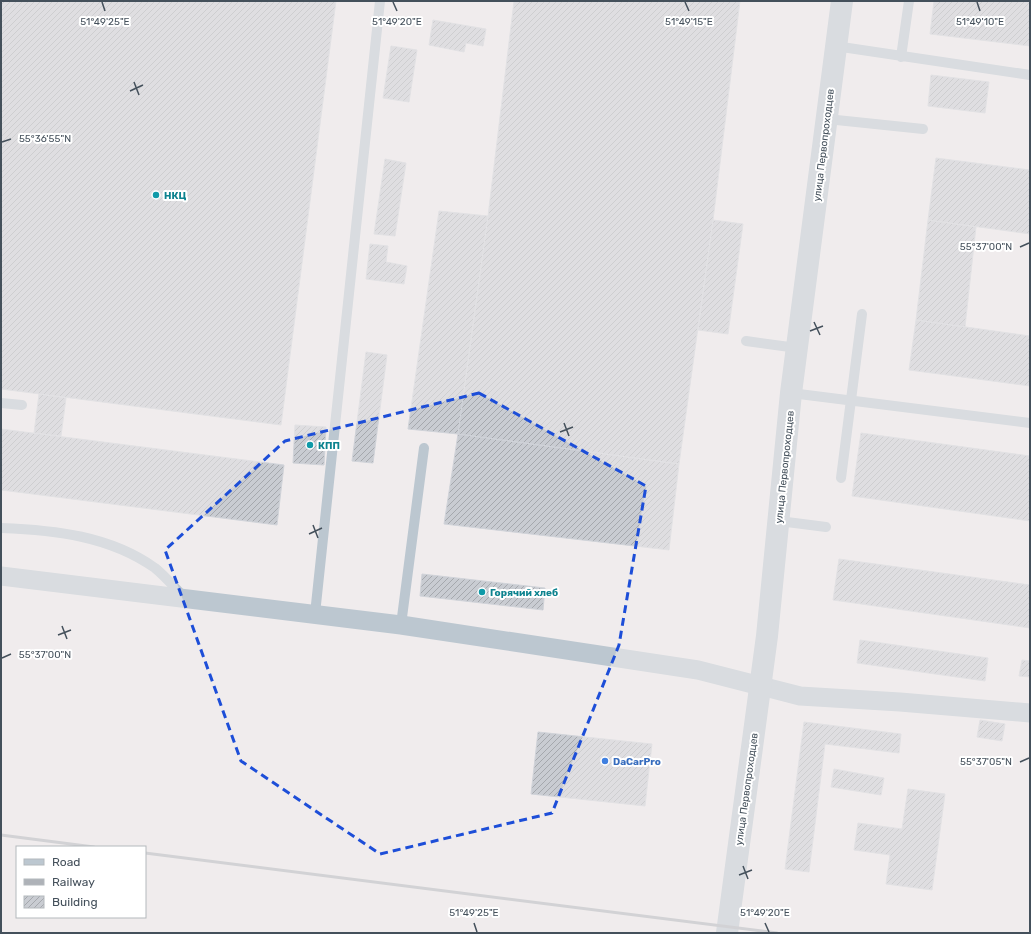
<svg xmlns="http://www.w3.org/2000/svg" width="1031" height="934" font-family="Rubik,sans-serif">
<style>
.building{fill:url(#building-hatch);stroke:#d0d3d9}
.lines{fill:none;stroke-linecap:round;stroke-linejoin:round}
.service{stroke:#bcc7d0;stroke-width:10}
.minor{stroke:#bcc7d0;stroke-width:19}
.tertiary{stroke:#bcc7d0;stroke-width:22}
.rail{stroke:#aeb2b8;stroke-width:3}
.marked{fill:none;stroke:#1d4ed8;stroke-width:3;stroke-dasharray:8 5;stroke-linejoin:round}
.ticks{fill:none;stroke:#44505b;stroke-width:1.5}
.culture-dot{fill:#0f9aa8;stroke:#fff;stroke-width:1.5}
.shop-dot{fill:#3f7fe0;stroke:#fff;stroke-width:1.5}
.labels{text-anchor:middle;stroke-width:4;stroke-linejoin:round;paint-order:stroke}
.street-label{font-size:10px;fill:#44505b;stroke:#fff}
.culture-label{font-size:10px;font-weight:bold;fill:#0d838f;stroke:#fff;text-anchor:start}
.shop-label{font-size:10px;font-weight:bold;fill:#366cbe;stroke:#fff;text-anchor:start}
.ticks-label{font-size:10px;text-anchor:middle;fill:#44505b;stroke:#fff;stroke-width:4;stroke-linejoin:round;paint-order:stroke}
</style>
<defs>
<pattern id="building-hatch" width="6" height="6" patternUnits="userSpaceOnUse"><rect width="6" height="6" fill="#c9ccd2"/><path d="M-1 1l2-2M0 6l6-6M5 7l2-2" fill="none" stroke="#a5a8ad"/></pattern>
</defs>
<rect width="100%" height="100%" fill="#f0eced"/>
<!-- building -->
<path class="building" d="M 1,1 L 336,1 L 281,425 L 1,389 Z
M 514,1 L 740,1 L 713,220 L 679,464 L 458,434 L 488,216 Z
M 934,1 L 1030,1 L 1030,46 L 930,34 Z
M 433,20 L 486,29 L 483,46 L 466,43 L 464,52 L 429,45 Z
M 391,46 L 417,50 L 409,102 L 383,98 Z
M 931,75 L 989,82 L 985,113 L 928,106 Z
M 936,158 L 1030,170 L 1030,234 L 928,220 Z
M 385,159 L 406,163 L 395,236 L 374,234 Z
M 439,211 L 488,216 L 458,434 L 408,429 Z
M 713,220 L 743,224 L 728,334 L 698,330 Z
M 928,220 L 976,227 L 965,327 L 916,320 Z
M 370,244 L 388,246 L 386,262 L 407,266 L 404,284 L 366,279 Z
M 916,320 L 1030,336 L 1030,386 L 909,370 Z
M 366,352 L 387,355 L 373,463 L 352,461 Z
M 39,394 L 66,398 L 61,436 L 34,433 Z
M 295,425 L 326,427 L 324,465 L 293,463 Z
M 1,429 L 284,465 L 277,525 L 1,490 Z
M 861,433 L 1030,456 L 1030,521 L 852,496 Z
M 458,434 L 679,464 L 669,550 L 444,524 Z
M 839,559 L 1030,585 L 1030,628 L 833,600 Z
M 422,574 L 545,588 L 543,610 L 420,596 Z
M 860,640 L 988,658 L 985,681 L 857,663 Z
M 1022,660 L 1030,661 L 1030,677 L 1019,676 Z
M 980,720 L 1005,724 L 1002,741 L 977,737 Z
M 804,722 L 901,734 L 899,753 L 825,744 L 809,872 L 785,869 Z
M 538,732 L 652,744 L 645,806 L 531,794 Z
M 834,769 L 884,778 L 881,795 L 831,787 Z
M 908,789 L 945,794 L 932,890 L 886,884 L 890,855 L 854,850 L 858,823 L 902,829 Z"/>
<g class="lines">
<!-- service -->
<path class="service" d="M 835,46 L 1030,75
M 901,57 L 909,1
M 827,119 L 923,129
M 746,341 L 797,348
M 791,393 L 1030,423
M 1,403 L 22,405
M 841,478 L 862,314
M 779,521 L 826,527
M 1,528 C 55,530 110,536 155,568 C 165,576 174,587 183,596
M 315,614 L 380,1
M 401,625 L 424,448"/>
<!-- minor -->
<path class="minor" d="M 1,576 L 401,625 L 698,670 L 800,696 L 900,702 L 1030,713"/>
<!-- tertiary -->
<path class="tertiary" d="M 727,933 L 767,636 L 791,393 L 842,1"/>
<!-- rail -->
<path class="rail" d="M 1,835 L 94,847
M 145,853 L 777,933"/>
</g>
<!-- marked area -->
<path d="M0 0H1031V934H0ZM 479,393 L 646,486 L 619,645 L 552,813 L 380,854 L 241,761 L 165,550 L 285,441 Z" fill="#f0eced" fill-opacity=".55" fill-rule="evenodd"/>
<path class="marked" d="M 479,393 L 646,486 L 619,645 L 552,813 L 380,854 L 241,761 L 165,550 L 285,441 Z"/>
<!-- ticks -->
<path class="ticks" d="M 102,2 L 105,11M 393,2 L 397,11M 685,2 L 689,11M 977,2 L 980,11M 134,82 L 139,95M 130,91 L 143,85M 2,142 L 11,139M 1020,247 L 1029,243M 814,322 L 820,335M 810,331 L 823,326M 564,423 L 569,436M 560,432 L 573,427M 313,525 L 318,538M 309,534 L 322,528M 62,626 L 67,639M 58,635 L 71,630M 2,658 L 11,654M 1020,762 L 1029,758M 743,866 L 748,879M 739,875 L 752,870M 474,923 L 477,932M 765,923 L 769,932"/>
<!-- markers -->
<g class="culture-dot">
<circle cx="156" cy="195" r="4"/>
<circle cx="310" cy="445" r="4"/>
<circle cx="482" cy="592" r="4"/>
</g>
<circle class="shop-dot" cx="605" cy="761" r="4"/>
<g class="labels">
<!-- street labels -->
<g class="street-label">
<text transform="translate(823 145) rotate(-83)" y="4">улица Первопроходцев</text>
<text transform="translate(784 467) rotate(-84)" y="4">улица Первопроходцев</text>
<text transform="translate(746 789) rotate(-82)" y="4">улица Первопроходцев</text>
</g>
<!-- culture labels -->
<g class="culture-label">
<text x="164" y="199">НКЦ</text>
<text x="318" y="449">КПП</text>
<text x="490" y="596">Горячий хлеб</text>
</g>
<!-- shop labels -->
<g class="shop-label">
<text x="613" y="765">DaCarPro</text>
</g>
</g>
<g class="ticks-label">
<text x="105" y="25">51°49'25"E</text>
<text x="397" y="25">51°49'20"E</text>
<text x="689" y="25">51°49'15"E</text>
<text x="980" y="25">51°49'10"E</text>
<text x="45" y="142">55°36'55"N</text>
<text x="986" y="250">55°37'00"N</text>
<text x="45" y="658">55°37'00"N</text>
<text x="986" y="765">55°37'05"N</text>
<text x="474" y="916">51°49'25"E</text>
<text x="765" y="916">51°49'20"E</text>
</g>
<!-- border -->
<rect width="1031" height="934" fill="none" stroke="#44505b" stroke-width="4"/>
<!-- legend -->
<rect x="16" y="846" width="130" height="72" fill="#ffffff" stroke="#b4b9bd"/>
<rect x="24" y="859" width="20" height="6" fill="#bcc7d0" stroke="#b4b9bd"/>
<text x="52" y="866" font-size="12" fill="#44505b">Road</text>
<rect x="24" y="879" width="20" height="6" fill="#aeb2b8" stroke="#b4b9bd"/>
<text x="52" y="886" font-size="12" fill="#44505b">Railway</text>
<rect x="24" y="896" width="20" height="12" fill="url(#building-hatch)" stroke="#b4b9bd"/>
<text x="52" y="906" font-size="12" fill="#44505b">Building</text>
</svg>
